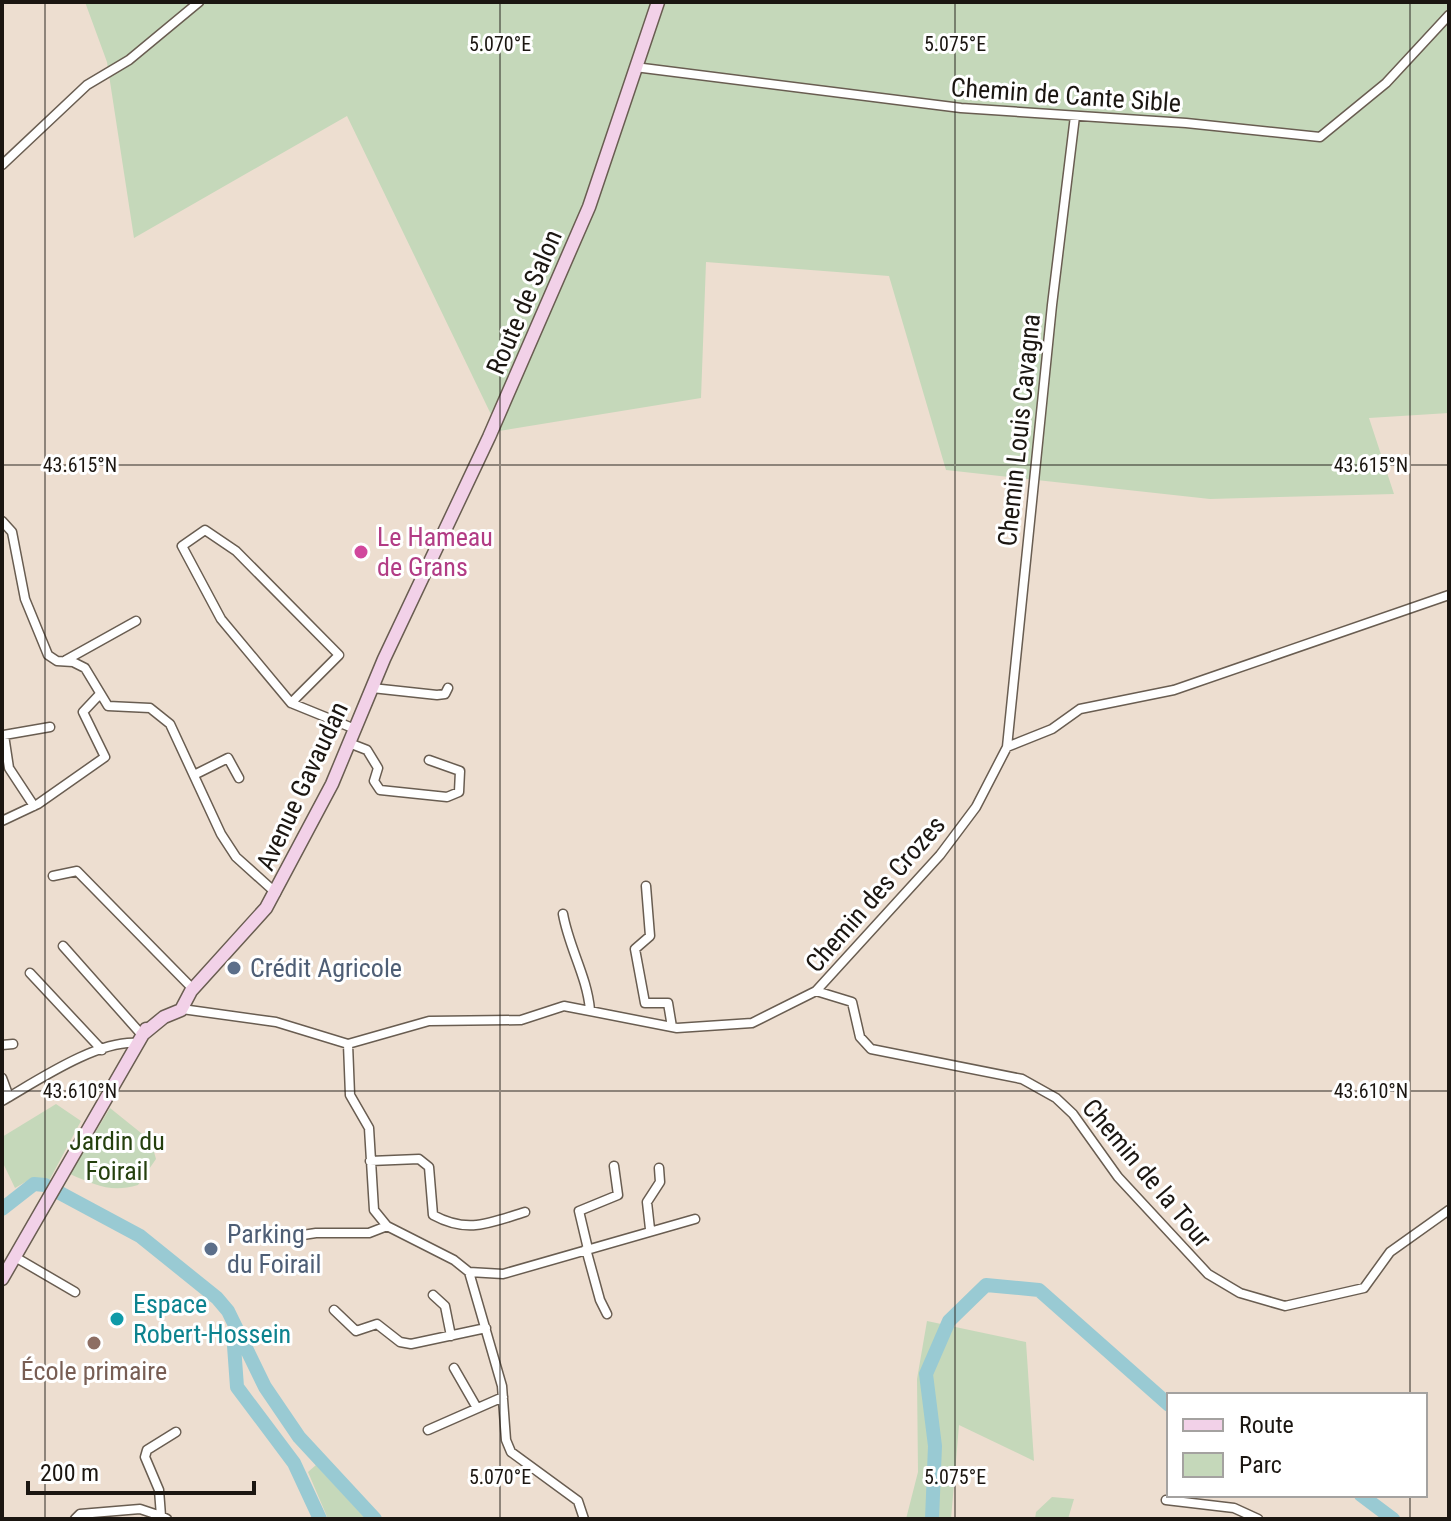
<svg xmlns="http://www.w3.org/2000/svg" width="1451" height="1521" font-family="'Roboto Condensed',sans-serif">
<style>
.green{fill:#c5d8ba}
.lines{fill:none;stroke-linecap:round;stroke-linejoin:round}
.river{stroke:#99cad3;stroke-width:14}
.street-casing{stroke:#695d51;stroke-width:11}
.secondary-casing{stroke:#695d51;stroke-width:15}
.street{stroke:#fff;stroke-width:8}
.secondary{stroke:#f2d1e8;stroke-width:12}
.ticks{fill:none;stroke:#1b1611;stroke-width:2;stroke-opacity:0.45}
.hotel-dot{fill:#d1479c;stroke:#fff;stroke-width:3}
.service-dot{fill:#5c6f8a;stroke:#fff;stroke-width:3}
.culture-dot{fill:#0f9aa8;stroke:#fff;stroke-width:3}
.education-dot{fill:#8d6e63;stroke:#fff;stroke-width:3}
.labels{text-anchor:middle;stroke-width:6;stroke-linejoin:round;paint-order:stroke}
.street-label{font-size:26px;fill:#1b1611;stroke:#fff}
.hotel-label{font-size:26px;fill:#b23c85;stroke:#fff;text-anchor:start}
.service-label{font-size:26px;fill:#4e5e75;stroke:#fff;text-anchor:start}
.park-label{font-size:26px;fill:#25400e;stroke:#fff}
.culture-label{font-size:26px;fill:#0d838f;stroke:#fff;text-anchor:start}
.education-label{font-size:26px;fill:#785e54;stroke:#fff}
.ticks-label{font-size:20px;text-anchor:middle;fill:#1b1611;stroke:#fff;stroke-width:6;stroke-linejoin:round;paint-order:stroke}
</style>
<rect width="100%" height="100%" fill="#edded0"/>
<!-- green -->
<path class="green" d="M 85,2 L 1449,2 L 1449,413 L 1369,418 L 1394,494 L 1210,499 L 946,470 L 889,276 L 706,262 L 701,398 L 499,431 L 347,116 L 134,238 L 107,62 Z
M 56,1104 L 81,1121 L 50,1179 L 32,1178 L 15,1188 L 2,1161 L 2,1137 Z
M 110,1108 L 151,1141 L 156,1159 L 138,1185 C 111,1193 95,1185 70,1174 Z
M 927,1321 L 1026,1342 L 1034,1461 L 959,1425 L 951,1519 L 906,1519 L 918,1472 L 917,1379 Z
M 316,1465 L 366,1519 L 328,1519 L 308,1472 Z
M 1052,1497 L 1074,1499 L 1068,1519 L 1035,1519 L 1036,1512 Z"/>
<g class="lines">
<!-- river -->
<path class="river" d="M 2,1209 L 34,1184 L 45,1185 L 140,1236 L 217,1298 L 228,1311 L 265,1387 L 299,1437 L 375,1519
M 233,1332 L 237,1387 L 294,1463 L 320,1519
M 1361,1495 L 1393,1519
M 932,1519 L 935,1446 L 926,1374 L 949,1321 L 986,1285 L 1039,1290 L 1169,1405"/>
<defs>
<path id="street" d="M 635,67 L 961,108 L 1186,123 L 1320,137 L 1386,83 L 1449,15
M 2,165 L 87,85 L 129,60 L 199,2
M 2,521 L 12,532 L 25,599 L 48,655 L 57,661 L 73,662 L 85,668 L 108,706 L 150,708 L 170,724 L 221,834 L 236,857 L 276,893
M 66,660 L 136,621
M 372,688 L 437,695 L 445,694 L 448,688
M 291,703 L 339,655 L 236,551 L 205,530 L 182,546 L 221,619 L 291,703 L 355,729
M 349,743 L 367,750 L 378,768 L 374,781 L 380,790 L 447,797 L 459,792 L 460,771 L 429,760
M 1007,747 L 1052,729 L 1080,709 L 1174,690 L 1449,595
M 194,775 L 228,758 L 239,778
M 34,806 L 9,768 L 4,735 L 50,727
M 2,821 L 38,804 L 105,757 L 83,712 L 99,695
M 53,876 L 77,871 L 189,985
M 646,886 L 650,936 L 635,949 L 645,1003 L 668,1003 L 672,1027
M 563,914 C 569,948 587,976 590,1010
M 63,946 L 142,1035
M 30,973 L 102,1050
M 816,991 L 852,1002 L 860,1037 L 871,1049 L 1022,1079 L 1056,1098 L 1073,1114 L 1118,1177 L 1208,1274 L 1240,1293 L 1271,1302 L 1285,1306 L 1364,1288 L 1390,1252 L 1449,1210
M 182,1009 L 276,1022 L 348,1044 L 429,1021 L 521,1020 L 564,1006 L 677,1028 L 752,1023 L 816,991 L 940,855 L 976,807 L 1007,747 L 1052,305 L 1075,116
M 348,1044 L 350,1095 L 369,1128 L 374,1210 L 387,1226 L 454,1260 L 469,1272 L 502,1386 L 506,1440 L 511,1452 L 578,1501 L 584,1519
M 2,1045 L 13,1044
M 2,1078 L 9,1097
M 2,1101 C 37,1081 97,1040 137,1043
M 370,1161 L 419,1159 L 429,1167 L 433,1215 C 468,1234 489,1223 525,1212
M 650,1229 L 647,1202 L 660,1182 L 659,1168
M 276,1239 L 316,1233 L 369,1233 L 387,1226
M 586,1249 L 600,1300 L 607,1314
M 588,1249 L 579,1211 L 618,1195 L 614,1166
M 15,1257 L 75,1292
M 469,1272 L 503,1274 L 695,1219
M 433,1295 L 445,1306 L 451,1336
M 334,1310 L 356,1331 L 377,1324 L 400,1342 L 411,1344 L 486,1328
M 454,1368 L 477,1408
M 428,1430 L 503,1397
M 1166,1500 L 1234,1508 L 1258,1519
M 75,1519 L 80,1514 L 140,1509 L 161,1516
M 167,1519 L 161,1516 L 159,1490 L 145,1457 L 147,1450 L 176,1432"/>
<path id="secondary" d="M 142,1035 L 164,1017 L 181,1010 L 191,991 L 266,908 L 332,784 L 384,659 L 489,437 L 589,207 L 658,2
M 2,1279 L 146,1029"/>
</defs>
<!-- street casing -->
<use href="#street" class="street-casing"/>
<!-- secondary casing -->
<use href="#secondary" class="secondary-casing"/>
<!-- street -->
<use href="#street" class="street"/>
<!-- secondary -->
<use href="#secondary" class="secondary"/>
</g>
<!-- ticks -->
<path class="ticks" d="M 45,2 L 45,1519M 500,2 L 500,1519M 955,2 L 955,1519M 1410,2 L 1410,1395M 2,465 L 1449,465M 2,1091 L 1449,1091M 1410,1495 L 1410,1519"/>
<!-- markers -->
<circle class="hotel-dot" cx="361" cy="552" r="8"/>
<g class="service-dot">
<circle cx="234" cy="968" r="8"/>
<circle cx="211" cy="1249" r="8"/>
</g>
<circle class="culture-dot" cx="117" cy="1319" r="8"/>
<circle class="education-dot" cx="94" cy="1343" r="8"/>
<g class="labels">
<!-- street labels -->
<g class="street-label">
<text transform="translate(1066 95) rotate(4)" y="9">Chemin de Cante Sible</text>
<text transform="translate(524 302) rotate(-67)" y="9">Route de Salon</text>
<text transform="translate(1019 430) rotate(-84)" y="9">Chemin Louis Cavagna</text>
<text transform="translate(302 786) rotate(-65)" y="9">Avenue Gavaudan</text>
<text transform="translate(875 894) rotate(-49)" y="9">Chemin des Crozes</text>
<text transform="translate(1147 1173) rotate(50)" y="9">Chemin de la Tour</text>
</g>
<!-- hotel labels -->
<g class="hotel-label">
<text x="377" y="546">Le Hameau<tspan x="377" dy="30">de Grans</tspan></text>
</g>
<!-- service labels -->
<g class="service-label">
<text x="250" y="977">Crédit Agricole</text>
<text x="227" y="1243">Parking<tspan x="227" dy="30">du Foirail</tspan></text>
</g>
<!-- park labels -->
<g class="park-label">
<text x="117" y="1150">Jardin du<tspan x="117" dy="30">Foirail</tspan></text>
</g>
<!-- culture labels -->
<g class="culture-label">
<text x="133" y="1313">Espace<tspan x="133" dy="30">Robert-Hossein</tspan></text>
</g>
<!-- education labels -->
<g class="education-label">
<text x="94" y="1380">École primaire</text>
</g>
</g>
<g class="ticks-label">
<text x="500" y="51">5.070°E</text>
<text x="955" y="51">5.075°E</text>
<text x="80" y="472">43.615°N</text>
<text x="1371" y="472">43.615°N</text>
<text x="80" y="1098">43.610°N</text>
<text x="1371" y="1098">43.610°N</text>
<text x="500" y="1484">5.070°E</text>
<text x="955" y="1484">5.075°E</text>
</g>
<!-- border -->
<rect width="1451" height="1521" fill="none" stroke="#1b1611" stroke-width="8"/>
<!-- legend -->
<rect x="1167" y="1393" width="260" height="104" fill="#ffffff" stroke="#a4a2a0" stroke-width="2"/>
<rect x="1183" y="1419" width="40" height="12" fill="#f2d1e8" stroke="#a4a2a0" stroke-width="2"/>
<text x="1239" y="1433" font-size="24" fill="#1b1611">Route</text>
<rect x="1183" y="1453" width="40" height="24" fill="#c5d8ba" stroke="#a4a2a0" stroke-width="2"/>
<text x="1239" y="1473" font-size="24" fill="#1b1611">Parc</text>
<!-- scale -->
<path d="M28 1481v12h226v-12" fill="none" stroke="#1b1611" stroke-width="4"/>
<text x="40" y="1481" font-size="24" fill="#1b1611" stroke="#ffffff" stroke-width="6" paint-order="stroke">200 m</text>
</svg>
